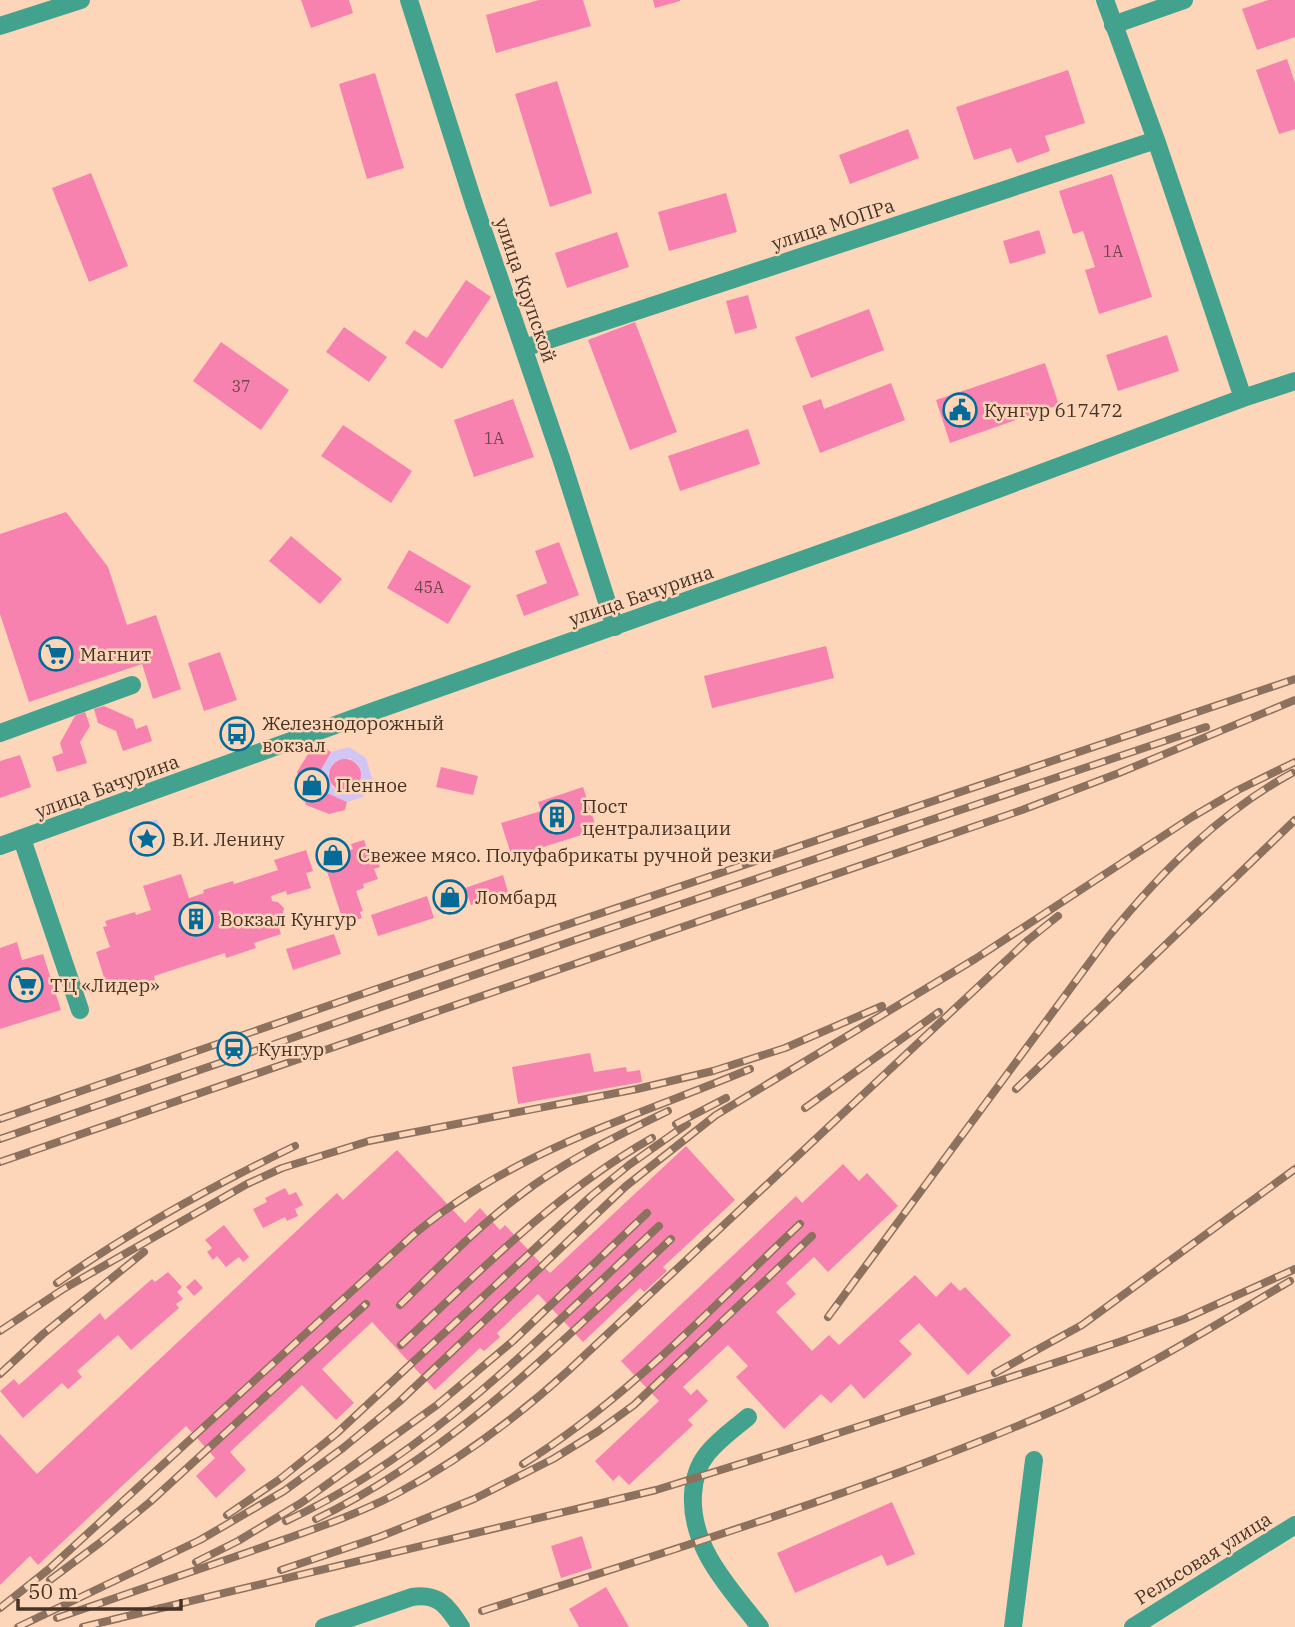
<svg xmlns="http://www.w3.org/2000/svg" width="1295" height="1627" font-family="'IBM Plex Serif',serif">
<style>
.green{fill:#d2c5f5;fill-rule:evenodd}
.building{fill:#f882af}
.lines{fill:none;stroke-linecap:round;stroke-linejoin:round}
.minor{stroke:#43a28e;stroke-width:18}
.rail-casing{stroke:#8c715f;stroke-width:8}
.rail{stroke:#fdd6ba;stroke-width:5;stroke-dasharray:16;stroke-linecap:butt}
.labels{text-anchor:middle;stroke-width:5;stroke-linejoin:round;paint-order:stroke}
.number-label{font-size:16px;fill:#724748}
.street-label{font-size:19px;fill:#463326;stroke:#fdd6ba}
.poi-label{font-size:19px;fill:#463326;stroke:#fdd6ba;text-anchor:start}
</style>
<rect width="100%" height="100%" fill="#fdd6ba"/>
<!-- green -->
<path class="green" d="M 349,747 L 366,758 L 373,781 L 363,797 L 347,802 L 327,793 L 321,770 L 331,752 ZM 349,758 L 358,764 L 362,778 L 357,788 L 343,792 L 332,787 L 328,773 L 333,763 Z
M 157,819 L 166,845 L 137,855 L 128,828 Z"/>
<!-- building -->
<path class="building" d="M 301,0 L 349,0 L 353,13 L 311,28 Z
M 539,0 L 583,0 L 591,26 L 496,53 L 486,15 Z
M 653,0 L 680,0 L 680,1 L 655,8 Z
M 1268,0 L 1295,0 L 1295,37 L 1257,50 L 1242,9 Z
M 1287,59 L 1295,83 L 1295,129 L 1279,134 L 1256,70 Z
M 1068,70 L 1085,123 L 1045,136 L 1050,151 L 1017,163 L 1011,148 L 974,160 L 956,107 Z
M 375,73 L 404,168 L 367,179 L 339,84 Z
M 557,81 L 592,193 L 550,207 L 515,94 Z
M 908,129 L 919,158 L 850,184 L 839,155 Z
M 91,173 L 128,266 L 89,282 L 52,188 Z
M 1112,174 L 1152,297 L 1099,314 L 1085,270 L 1095,267 L 1083,231 L 1073,234 L 1059,191 Z
M 726,193 L 737,232 L 669,251 L 658,212 Z
M 1039,230 L 1046,253 L 1010,264 L 1003,241 Z
M 617,232 L 629,267 L 567,288 L 555,253 Z
M 466,280 L 491,297 L 442,369 L 405,343 L 414,330 L 427,338 Z
M 748,295 L 757,328 L 735,334 L 726,301 Z
M 869,309 L 884,350 L 811,378 L 795,337 Z
M 635,322 L 677,432 L 630,450 L 588,340 Z
M 344,327 L 387,357 L 369,382 L 326,352 Z
M 1167,335 L 1179,371 L 1118,391 L 1106,355 Z
M 221,342 L 289,390 L 261,430 L 193,381 Z
M 1045,363 L 1059,405 L 950,443 L 936,400 Z
M 891,383 L 905,420 L 820,453 L 802,406 L 821,399 L 824,409 Z
M 513,399 L 534,457 L 474,477 L 454,420 Z
M 343,425 L 412,471 L 391,503 L 321,456 Z
M 748,429 L 760,464 L 680,491 L 668,456 Z
M 66,512 L 108,567 L 127,625 L 156,615 L 181,689 L 153,699 L 142,664 L 29,702 L 0,614 L 0,534 Z
M 291,536 L 342,579 L 320,604 L 269,561 Z
M 559,542 L 579,595 L 524,616 L 516,595 L 547,583 L 535,551 Z
M 409,550 L 471,586 L 448,624 L 387,588 Z
M 826,646 L 834,678 L 712,708 L 704,676 Z
M 220,652 L 237,700 L 204,711 L 188,663 Z
M 104,706 L 133,719 L 136,729 L 147,725 L 152,741 L 123,751 L 116,731 L 98,723 L 94,709 Z
M 85,712 L 90,726 L 80,742 L 87,763 L 57,772 L 52,757 L 63,753 L 60,743 L 75,716 Z
M 325,748 L 331,752 L 321,770 L 327,793 L 347,802 L 345,810 L 329,814 L 306,805 L 297,772 L 308,754 Z
M 20,755 L 31,787 L 0,798 L 0,761 Z
M329 775a16 16 0 1 1 32 0a16 16 0 1 1-32 0Z
M 441,767 L 478,776 L 473,795 L 436,787 Z
M 583,787 L 597,830 L 512,857 L 501,823 L 541,811 L 538,802 Z
M 364,840 L 372,864 L 378,862 L 380,867 L 374,869 L 378,879 L 363,884 L 364,888 L 356,891 L 363,911 L 360,912 L 362,918 L 344,924 L 321,853 L 343,845 L 345,852 L 353,849 L 351,844 Z
M 306,850 L 313,871 L 306,873 L 311,888 L 287,895 L 286,891 L 271,896 L 272,901 L 278,902 L 284,908 L 282,918 L 277,921 L 281,934 L 254,943 L 256,948 L 226,958 L 225,953 L 154,976 L 155,980 L 127,989 L 125,984 L 108,990 L 96,952 L 110,947 L 103,927 L 107,926 L 105,921 L 135,912 L 136,915 L 151,910 L 143,886 L 181,874 L 189,898 L 204,893 L 203,890 L 233,881 L 234,884 L 278,870 L 274,860 Z
M 503,875 L 508,892 L 471,905 L 465,888 Z
M 460,889 L 466,907 L 443,914 L 437,896 Z
M 427,896 L 434,918 L 378,936 L 371,915 Z
M 334,934 L 341,954 L 293,970 L 286,949 Z
M 17,942 L 22,960 L 43,954 L 61,1010 L 0,1029 L 0,948 Z
M 590,1053 L 594,1072 L 626,1067 L 627,1072 L 640,1070 L 642,1082 L 518,1104 L 512,1067 Z
M 686,1146 L 735,1200 L 663,1267 L 667,1271 L 644,1292 L 640,1288 L 583,1342 L 538,1294 L 497,1333 L 500,1337 L 484,1351 L 480,1348 L 435,1390 L 372,1322 L 322,1369 L 354,1403 L 336,1420 L 302,1385 L 230,1452 L 246,1470 L 216,1498 L 196,1476 L 215,1458 L 186,1426 L 38,1565 L 30,1556 L 0,1585 L 0,1434 L 37,1474 L 337,1193 L 343,1200 L 397,1150 L 465,1223 L 480,1208 L 500,1230 L 505,1225 L 550,1273 Z
M 843,1164 L 859,1181 L 867,1173 L 898,1206 L 828,1272 L 814,1257 L 786,1283 L 796,1294 L 776,1312 L 812,1351 L 829,1335 L 839,1345 L 915,1275 L 936,1297 L 951,1282 L 960,1291 L 965,1287 L 1011,1335 L 968,1375 L 919,1323 L 899,1341 L 912,1354 L 864,1399 L 851,1384 L 831,1403 L 821,1394 L 784,1429 L 736,1377 L 748,1366 L 728,1345 L 683,1387 L 691,1395 L 697,1389 L 708,1401 L 688,1420 L 693,1425 L 629,1485 L 619,1475 L 613,1481 L 595,1461 L 659,1401 L 621,1361 L 796,1196 L 802,1203 Z
M 285,1188 L 289,1195 L 296,1192 L 303,1205 L 295,1209 L 298,1216 L 287,1221 L 285,1217 L 263,1228 L 253,1209 L 267,1202 L 265,1198 Z
M 224,1225 L 249,1257 L 243,1262 L 239,1257 L 226,1267 L 217,1256 L 213,1260 L 207,1252 L 212,1248 L 205,1240 Z
M 168,1272 L 182,1287 L 177,1292 L 183,1299 L 176,1304 L 179,1308 L 131,1350 L 118,1335 L 77,1371 L 82,1377 L 68,1389 L 62,1383 L 23,1418 L 0,1391 L 14,1379 L 19,1385 L 100,1313 L 105,1320 L 152,1279 L 155,1282 Z
M 195,1279 L 203,1288 L 194,1296 L 186,1287 Z
M 892,1502 L 915,1554 L 887,1566 L 882,1555 L 795,1593 L 777,1553 Z
M 582,1536 L 592,1568 L 561,1578 L 551,1546 Z
M 606,1587 L 629,1627 L 579,1627 L 569,1609 Z"/>
<g class="lines">
<!-- minor -->
<path class="minor" d="M 409,0 L 474,204 L 561,458 L 615,627
M 1105,0 L 1156,140 L 1243,398
M 1113,25 L 1184,0
M 0,26 L 81,0
M 524,348 L 1156,140
M 0,733 L 132,685
M 22,839 L 80,1010
M 0,846 L 374,711 L 909,522 L 1243,398 L 1295,381
M 748,1417 C 734,1429 719,1439 707,1454 C 698,1465 694,1479 693,1494 C 690,1548 729,1587 760,1627
M 324,1627 L 412,1597 C 439,1593 447,1606 461,1627
M 1013,1627 L 1034,1460
M 1133,1627 L 1295,1525"/>
<defs>
<path id="rail" d="M 1016,1089 L 1295,820
M 805,1108 L 939,1012
M 0,1119 L 394,983 L 1295,679
M 676,1124 L 726,1098
M 0,1139 L 578,939 L 1206,727
M 0,1162 L 1022,810 L 1119,773 L 1295,700
M 57,1283 C 132,1230 212,1186 295,1146
M 400,1305 C 438,1268 476,1228 519,1196 C 564,1161 617,1136 668,1111
M 828,1317 L 1109,936 C 1161,872 1219,813 1292,773
M 0,1331 L 65,1288 L 247,1184 L 282,1168 L 369,1141 L 637,1089 L 713,1071 L 785,1048 L 882,1006
M 401,1345 C 480,1271 557,1192 652,1138
M 995,1373 L 1082,1325 L 1295,1169
M 0,1374 L 43,1334 L 144,1252
M 523,1464 C 627,1399 711,1308 800,1224
M 227,1515 L 280,1479 L 337,1433 L 591,1196 L 629,1165 L 687,1124
M 316,1519 C 453,1453 561,1342 671,1239
M 286,1521 C 431,1454 543,1334 659,1226
M 196,1562 L 238,1541 L 301,1503 L 437,1405 L 513,1341 L 647,1213
M 281,1570 L 379,1537 L 474,1499 L 553,1459 L 597,1432 L 634,1405 L 812,1236
M 50,1580 L 101,1542 L 150,1502 L 366,1304
M 0,1608 L 49,1569 L 412,1236 C 512,1151 632,1118 750,1069
M 482,1611 C 677,1548 875,1489 1062,1407 C 1141,1372 1215,1325 1290,1281
M 57,1618 C 126,1594 195,1571 263,1547 C 308,1531 354,1516 396,1494 C 460,1460 515,1419 569,1370 L 1028,940 L 1058,916
M 111,1620 L 656,1490 L 811,1442 L 1119,1342 L 1184,1319 L 1295,1269
M 18,1627 L 200,1540 L 284,1491 L 343,1448 L 399,1402 L 626,1186 L 716,1115 L 975,959 L 1192,817 L 1238,790 L 1295,762
M 83,1627 L 120,1618"/>
</defs>
<!-- rail casing -->
<use href="#rail" class="rail-casing"/>
<!-- rail -->
<use href="#rail" class="rail"/>
</g>
<!-- icons -->
<defs>
<symbol id="civic-ring" viewBox="-11 -11 22 22"><circle r="9.5" fill="#fdd6ba" stroke="#046b99" stroke-width="1.5"/><path d="M-.6-6.5H3V-4.5H.6V-3L4-1V1h2V6H-6V1h2V-1L-.6-3ZM-1.2 2.5V6h2.4V2.5Z" fill="#046b99"/></symbol>
<symbol id="supermarket-ring" viewBox="-11 -11 22 22"><circle r="9.5" fill="#fdd6ba" stroke="#046b99" stroke-width="1.5"/><path d="M-6-5.5h2.5l.6 2H6L4.5 2H-2.5L-4.4-4H-6ZM-1.5 3.2a1.3 1.3 0 1 0 .1 0ZM3 3.2a1.3 1.3 0 1 0 .1 0Z" fill="#046b99"/></symbol>
<symbol id="bus-ring" viewBox="-11 -11 22 22"><circle r="9.5" fill="#fdd6ba" stroke="#046b99" stroke-width="1.5"/><path d="M-5-6H5V4H4V6H2V4H-2V6H-4V4H-5ZM-3.5-4V0h7V-4ZM-3.5 1.2v1.5H-2V1.2ZM2 1.2v1.5H3.5V1.2Z" fill="#046b99"/></symbol>
<symbol id="shop-ring" viewBox="-11 -11 22 22"><circle r="9.5" fill="#fdd6ba" stroke="#046b99" stroke-width="1.5"/><path d="M-5-2.5h2.3a2.7 3.5 0 0 1 5.4 0H5L5.5 6h-11ZM-1.5-2.5h3a1.5 2.3 0 0 0-3 0Z" fill="#046b99"/></symbol>
<symbol id="building-ring" viewBox="-11 -11 22 22"><circle r="9.5" fill="#fdd6ba" stroke="#046b99" stroke-width="1.5"/><path d="M-4-6H4V6H1V3H-1V6H-4ZM-2.5-4.3h1.7v1.8h-1.7ZM.8-4.3h1.7v1.8H.8ZM-2.5-1h1.7V.8h-1.7ZM.8-1h1.7V.8H.8Z" fill="#046b99"/></symbol>
<symbol id="sight-ring" viewBox="-11 -11 22 22"><circle r="9.5" fill="#fdd6ba" stroke="#046b99" stroke-width="1.5"/><path d="M0-6L1.8-2.2L6-1.7L2.9 1.2L3.7 5.4L0 3.3L-3.7 5.4L-2.9 1.2L-6-1.7L-1.8-2.2Z" fill="#046b99"/></symbol>
<symbol id="station-ring" viewBox="-11 -11 22 22"><circle r="9.5" fill="#fdd6ba" stroke="#046b99" stroke-width="1.5"/><path d="M-3-6H3Q5-6 5-4V2Q5 4 3 4L4.5 6H3L1.5 4h-3L-3 6H-4.5L-3 4Q-5 4-5 2V-4Q-5-6-3-6ZM-3.5-4v3h7v-3ZM-3.5 1v1.5H-2V1ZM2 1v1.5H3.5V1Z" fill="#046b99"/></symbol>
</defs>
<g fill-rule="evenodd">
<use href="#civic-ring" x="941" y="391" width="38" height="38"/>
<use href="#supermarket-ring" x="37" y="635" width="38" height="38"/>
<use href="#bus-ring" x="218" y="715" width="38" height="38"/>
<use href="#shop-ring" x="293" y="766" width="38" height="38"/>
<use href="#building-ring" x="538" y="798" width="38" height="38"/>
<use href="#sight-ring" x="128" y="820" width="38" height="38"/>
<use href="#shop-ring" x="314" y="836" width="38" height="38"/>
<use href="#shop-ring" x="431" y="878" width="38" height="38"/>
<use href="#building-ring" x="177" y="900" width="38" height="38"/>
<use href="#supermarket-ring" x="7" y="966" width="38" height="38"/>
<use href="#station-ring" x="215" y="1030" width="38" height="38"/>
</g>
<g class="labels">
<!-- number labels -->
<g class="number-label">
<text x="1113" y="257">1А</text>
<text x="241" y="392">37</text>
<text x="494" y="444">1А</text>
<text x="429" y="593">45А</text>
</g>
<!-- street labels -->
<g class="street-label">
<text transform="translate(833 224) rotate(-18)" y="7">улица МОПРа</text>
<text transform="translate(526 290) rotate(71)" y="7">улица Крупской</text>
<text transform="translate(641 595) rotate(-19)" y="7">улица Бачурина</text>
<text transform="translate(107 786) rotate(-20)" y="7">улица Бачурина</text>
<text transform="translate(1203 1558) rotate(-32)" y="7">Рельсовая улица</text>
</g>
<!-- poi labels -->
<g class="poi-label">
<text x="984" y="417">Кунгур 617472</text>
<text x="80" y="661">Магнит</text>
<text x="262" y="730">Железнодорожный<tspan x="262" dy="22">вокзал</tspan></text>
<text x="336" y="792">Пенное</text>
<text x="582" y="813">Пост<tspan x="582" dy="22">централизации</tspan></text>
<text x="172" y="846">В.И. Ленину</text>
<text x="358" y="862">Свежее мясо. Полуфабрикаты ручной резки</text>
<text x="475" y="904">Ломбард</text>
<text x="220" y="926">Вокзал Кунгур</text>
<text x="50" y="992">ТЦ «Лидер»</text>
<text x="258" y="1056">Кунгур</text>
</g>
</g>
<!-- scale -->
<path d="M18 1599v10h163v-10" fill="none" stroke="#463326" stroke-width="3.5"/>
<text x="28" y="1599" font-size="21" fill="#463326" stroke="#fdd6ba" stroke-width="5" paint-order="stroke">50 m</text>
</svg>
